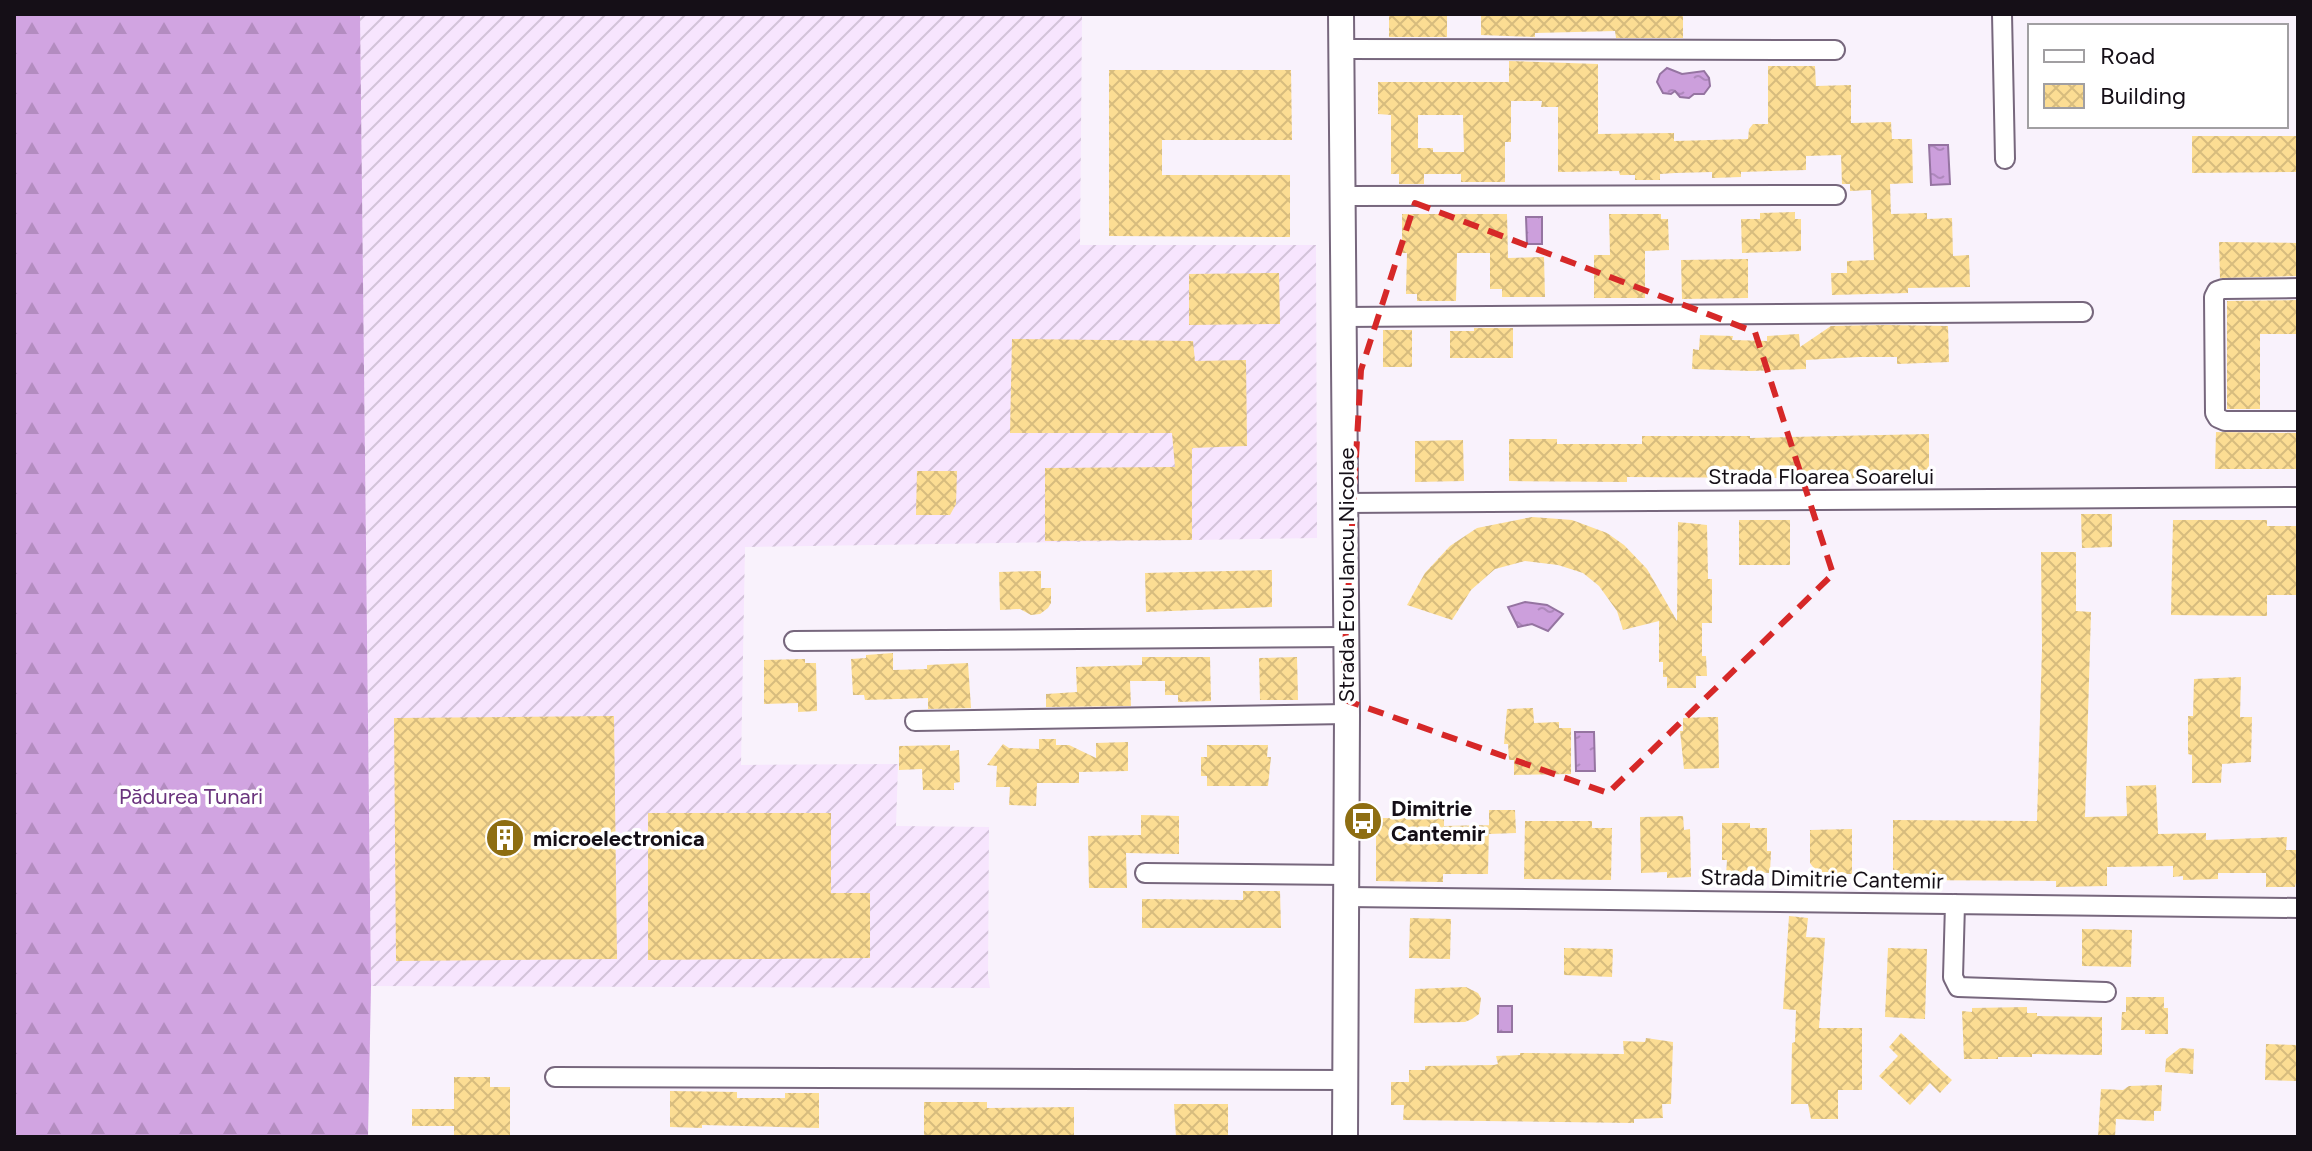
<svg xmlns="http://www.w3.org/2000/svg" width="2312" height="1151" viewBox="0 0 2312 1151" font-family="Figtree,sans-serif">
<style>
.industrial{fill:url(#industrial-furrows)}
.forest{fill:url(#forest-firs)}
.water{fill:url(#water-ripples);stroke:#9574a1;stroke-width:2}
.building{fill:url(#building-cross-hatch);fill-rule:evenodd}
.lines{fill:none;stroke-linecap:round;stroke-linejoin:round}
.street-casing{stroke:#77677d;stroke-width:22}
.secondary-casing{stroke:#77677d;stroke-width:28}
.street{stroke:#fff;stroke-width:18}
.secondary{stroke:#fff;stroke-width:24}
.marked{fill:none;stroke:#d62828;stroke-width:6;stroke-dasharray:16 10;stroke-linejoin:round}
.labels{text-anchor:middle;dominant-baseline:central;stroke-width:7;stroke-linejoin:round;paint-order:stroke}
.street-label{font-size:22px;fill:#150f17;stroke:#fff}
.park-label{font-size:22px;fill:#6b347e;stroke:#fff}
.poi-label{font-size:22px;font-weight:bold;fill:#150f17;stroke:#fff;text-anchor:start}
</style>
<defs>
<pattern id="industrial-furrows" width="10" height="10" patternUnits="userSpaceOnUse" patternTransform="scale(2)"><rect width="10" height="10" fill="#f7e5fe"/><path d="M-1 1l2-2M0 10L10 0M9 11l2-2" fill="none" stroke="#d3c3d9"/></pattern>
<pattern id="forest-firs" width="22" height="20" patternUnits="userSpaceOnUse" patternTransform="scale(2)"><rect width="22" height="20" fill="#d1a4e1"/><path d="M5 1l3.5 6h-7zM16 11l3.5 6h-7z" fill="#b38cc0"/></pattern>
<pattern id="water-ripples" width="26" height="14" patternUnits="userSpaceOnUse" patternTransform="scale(2)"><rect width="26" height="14" fill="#cc9fdc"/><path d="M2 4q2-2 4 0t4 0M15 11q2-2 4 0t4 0" fill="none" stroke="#ae88bc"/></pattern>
<pattern id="building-cross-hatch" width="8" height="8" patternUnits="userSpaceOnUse" patternTransform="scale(2)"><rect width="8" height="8" fill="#fcdd93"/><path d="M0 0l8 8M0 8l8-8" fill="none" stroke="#d7bc7e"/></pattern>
</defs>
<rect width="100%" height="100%" fill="#f9f2fc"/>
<path class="industrial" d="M360,14H1082L1080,245H1316L1317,538L745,547L741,765L898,764L896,826L989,827L988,976L990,988L371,986Z"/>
<path class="forest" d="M14,14H360L371,986L368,1137H14Z"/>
<path class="water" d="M1667,68L1682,74L1704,71L1709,78L1710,86L1704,94H1694L1689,98L1680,97L1675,91L1671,94L1663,93L1657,82L1660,74Z
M1929,145H1948L1950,184L1931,185Z
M1526,217H1542V244H1527Z
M1525,602L1547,605L1563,614L1548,631L1532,624L1518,627L1508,607Z
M1575,732H1594L1595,771H1576Z
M1498,1006H1512V1032H1498Z"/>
<path class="building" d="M1389,14H1447V37H1389Z
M1481,14H1683V38H1616L1615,31L1535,33V37L1481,35Z
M1509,61L1598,64V134L1674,133V141L1748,139L1749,129L1753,124H1768V66H1815L1816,86L1851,85V123L1891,122L1892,139H1912L1913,183L1890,184L1891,214L1927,213V219L1952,218L1953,256L1969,255L1970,287L1908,288V293L1832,295L1831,273H1847V261L1874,260L1871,190L1850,191V184H1842L1841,155L1806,156V170L1741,172V177L1712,178V172L1675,173L1660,174V180H1635V175H1620L1619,171L1558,172V107H1541L1542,101H1511V142H1505V182H1461V174H1424V184H1399V174H1391V115L1378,114V82H1509ZM1418,115H1463L1464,152H1433V148H1418Z
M1109,70H1291L1292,140H1162V175H1290V237L1109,236Z
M2192,136H2298V172L2192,173Z
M1795,212V219H1801V251L1742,253L1741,219H1760V213Z
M1402,214H1507L1508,258L1544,257L1545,297H1502V289H1490V253H1457L1456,301H1417V294H1406L1407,253H1402Z
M1609,214H1661V219H1668L1669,250L1645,251V298H1594V255H1610Z
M2219,242L2298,243V276L2220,278Z
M1748,259V298L1682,299L1681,260Z
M1279,273L1280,324L1189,325V274Z
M2298,300V334H2260V409H2227V301Z
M1886,325L1948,326L1949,362L1897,364V357H1859L1806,360V369L1751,371L1692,369L1693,349L1699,350L1700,335L1733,336L1732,340L1767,341V336L1799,334L1800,347L1831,326Z
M1474,328H1513V358H1450V331H1474Z
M1383,330H1412V367H1383Z
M1012,339L1193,341L1195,361L1246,360L1247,446L1192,448V540L1045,541V468L1175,467L1172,433H1010Z
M2216,432L2298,433V469H2215Z
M1929,434V479L1627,477V482L1509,481V439H1557V444H1642V436H1750V438Z
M1463,440L1464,481L1415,482V441Z
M917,471H957L956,504L950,515H916Z
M2081,514H2112V547L2082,548Z
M1532,517L1572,520L1607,533L1624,545L1647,569L1677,621L1678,522L1707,525L1708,579H1712V623H1702V656H1706L1707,676H1696V688H1667V677H1663V662H1659V621L1623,630L1617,611L1599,586L1583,573L1558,565L1525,561L1495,569L1471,590L1452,620L1407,605L1425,573L1450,546L1477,528Z
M1739,520H1790V565H1739Z
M2173,520H2267V526H2298V595H2267V616L2171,615Z
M2041,552H2076V611L2091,612L2085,817L2127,816L2126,786L2156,785L2158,834L2206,833V840L2287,837L2286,850H2297L2298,855V882H2296L2295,887H2266V873H2218V879L2183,880V876L2173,877V866L2107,867V886L2056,887V881L1893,880V820L2037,821L2042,648Z
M1272,570V607L1146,612L1145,573Z
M1041,571V588H1051V603L1048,608L1040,614L1031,615L1020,609L1000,610L999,572Z
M893,653V670L927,669V665L968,663L971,708L928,709V698L865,700L864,695H853L851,659L866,658V655Z
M1142,657H1210L1211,701L1178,702V695H1165V681H1130L1131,706L1046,707V694L1077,692L1076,667L1142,665Z
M1297,657L1298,700H1260L1259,658Z
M805,659V663H816L817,711L798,712V703L764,704V660Z
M2241,677L2240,717H2252L2251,762L2222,764L2221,783H2192V755L2188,754V716H2193L2194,679Z
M1533,708L1534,723L1559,722V728H1571V774L1514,775V760H1509L1508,744H1504L1507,709Z
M614,716L617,959L396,961L394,718Z
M1709,717H1718L1719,768L1684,769L1680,731H1683V718Z
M1039,739H1056V745H1069L1096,758V743L1128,742V771L1079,772V783H1037L1036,806L1009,805L1010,787H996L997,766L987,765L1003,744L1009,748L1039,749Z
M950,745V751L959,750L960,782L954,783V790H923L922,769L899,770V746Z
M1207,745H1268L1267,757H1271L1268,786H1207V776H1201V757H1207Z
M1489,810H1515L1516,833L1489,834Z
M648,813H831V893H870V958L648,960Z
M1141,815L1179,816V854L1126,853L1127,888H1089L1088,836L1141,835Z
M1683,816L1684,830L1690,829L1691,877L1667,878V872L1641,873L1640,817Z
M1376,818H1444V826L1489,825L1488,874H1443V882L1376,881Z
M1525,821H1592V828H1612L1611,880L1524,879Z
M1722,823H1750V828H1767V851H1771L1770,873L1748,872V876H1726L1727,860H1722Z
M1852,829V874H1835L1823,880L1810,863V830Z
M1243,891H1280L1281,928H1142V899L1243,900Z
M1789,916L1808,918L1806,937L1825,938L1819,1028H1862V1090H1838V1119H1811L1808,1104H1791L1792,1043L1795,1042L1796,1010L1783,1009Z
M1410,918L1451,919L1450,959L1409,958Z
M2082,929L2132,930L2131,967L2082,966Z
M1564,948L1613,949L1612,977L1564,975Z
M1888,948L1927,949L1925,1019L1885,1017Z
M1466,987L1478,993L1481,998L1479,1014L1472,1019L1465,1022L1414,1023L1415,989Z
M2126,997H2164V1008H2168V1034H2145V1030H2121L2122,1012H2126Z
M2027,1007V1013H2037V1016L2102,1017V1055L2032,1054V1057H1998V1059H1964L1962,1011L1972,1012V1008Z
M1901,1033L1952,1080L1940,1093L1930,1083L1910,1105L1879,1076L1898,1056L1889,1047Z
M1646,1038L1673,1042L1671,1104H1662L1663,1118L1634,1119V1123L1403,1120L1404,1105H1391V1082H1409V1070H1425V1066L1494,1065L1498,1064L1496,1056L1520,1055V1053L1624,1054L1623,1041L1645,1042Z
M2266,1044L2298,1045V1081L2265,1080Z
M2180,1048L2194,1049L2193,1074L2165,1072L2166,1059Z
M454,1077H490V1087H510V1137H454V1126H412V1109H454Z
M2162,1085L2161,1111H2154V1121L2116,1119L2115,1137H2098L2101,1089L2123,1090L2129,1086Z
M670,1091L737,1092V1098H785V1093H819V1128L702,1125V1128L670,1127Z
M924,1102H987V1108L1074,1107V1137H924Z
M1174,1104H1228V1137H1176Z"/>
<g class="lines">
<g class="street-casing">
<path id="street" d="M2002,14L2005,159
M1342,49L1835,50
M1342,196L1836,195
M2298,288L2223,289L2217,291L2214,297L2215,413L2218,418L2225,421H2298
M1343,317L2083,312
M1345,503L2298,497
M794,641L1346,637
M915,721L1347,714
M1145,873L1347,875
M1346,897L2298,908
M1955,904L1953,977L1958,987L2106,992
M555,1077L1345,1080"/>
</g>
<g class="secondary-casing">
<path id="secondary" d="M1341,14L1347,714L1345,1137"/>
</g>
<use href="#street" class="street"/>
<use href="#secondary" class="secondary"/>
</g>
<path class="marked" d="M1415,203L1755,332L1833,574L1608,793L1342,699L1361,370Z"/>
<defs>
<g id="bus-disc" transform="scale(2)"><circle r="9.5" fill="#8e6e12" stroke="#fff"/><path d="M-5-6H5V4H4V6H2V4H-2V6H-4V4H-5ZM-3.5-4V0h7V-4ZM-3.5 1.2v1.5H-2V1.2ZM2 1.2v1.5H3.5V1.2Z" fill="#fff"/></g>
<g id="building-disc" transform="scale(2)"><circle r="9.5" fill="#8e6e12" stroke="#fff"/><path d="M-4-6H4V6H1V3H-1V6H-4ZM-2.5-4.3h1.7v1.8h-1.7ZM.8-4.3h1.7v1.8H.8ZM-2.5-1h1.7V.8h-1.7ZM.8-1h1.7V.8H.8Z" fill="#fff"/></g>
</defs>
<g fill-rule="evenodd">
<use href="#bus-disc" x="1363" y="821"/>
<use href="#building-disc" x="505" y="838"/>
</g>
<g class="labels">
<g class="street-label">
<text x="1821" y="476">Strada Floarea Soarelui</text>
<text transform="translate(1346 575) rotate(-90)">Strada Erou Iancu Nicolae</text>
<text transform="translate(1822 879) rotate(1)">Strada Dimitrie Cantemir</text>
</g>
<g class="park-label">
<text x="191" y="796">Pădurea Tunari</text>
</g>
<g class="poi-label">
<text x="1391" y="808">Dimitrie<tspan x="1391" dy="25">Cantemir</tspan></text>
<text x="533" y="838">microelectronica</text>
</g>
</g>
<rect width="2312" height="1151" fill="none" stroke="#150f17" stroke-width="32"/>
<rect x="2028" y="24" width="260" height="104" fill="#ffffff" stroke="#a19fa2" stroke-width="2"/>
<rect x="2044" y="50" width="40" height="12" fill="#ffffff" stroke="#a19fa2" stroke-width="2"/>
<text x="2100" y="64" font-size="24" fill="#150f17">Road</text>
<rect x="2044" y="84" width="40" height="24" fill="url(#building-cross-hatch)" stroke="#a19fa2" stroke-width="2"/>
<text x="2100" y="104" font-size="24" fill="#150f17">Building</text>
</svg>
